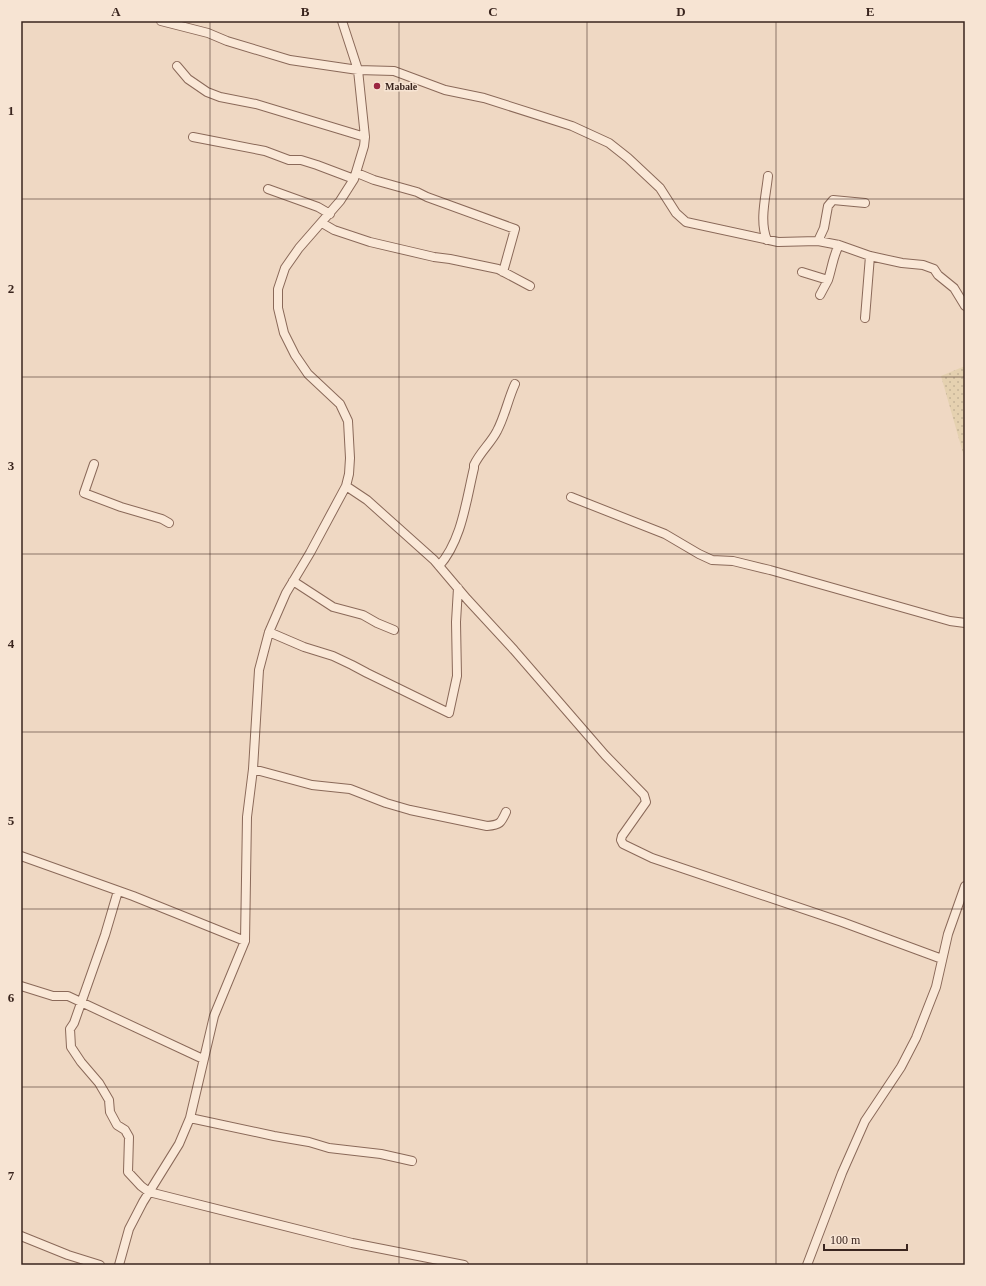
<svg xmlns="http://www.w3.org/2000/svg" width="986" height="1286" viewBox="0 0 986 1286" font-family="Georgia,serif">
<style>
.farmland{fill:url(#farmland-dots)}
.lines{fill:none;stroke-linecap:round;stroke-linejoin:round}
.minor-casing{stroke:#8a6959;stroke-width:10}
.minor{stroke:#fae8d7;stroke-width:8}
.grid{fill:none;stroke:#3a251e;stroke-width:1;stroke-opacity:0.55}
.poi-dot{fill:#9b2742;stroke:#f7e4d3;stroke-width:1.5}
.labels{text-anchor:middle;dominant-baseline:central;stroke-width:3;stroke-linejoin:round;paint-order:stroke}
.poi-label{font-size:10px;font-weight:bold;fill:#3a251e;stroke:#f7e4d3;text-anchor:start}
.neatline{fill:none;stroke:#3a251e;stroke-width:1.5}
.grid-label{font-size:13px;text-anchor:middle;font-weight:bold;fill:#3a251e}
</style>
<defs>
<pattern id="farmland-dots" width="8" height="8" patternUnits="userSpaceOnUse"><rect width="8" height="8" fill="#e5d1b0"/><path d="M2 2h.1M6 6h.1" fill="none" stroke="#c5b397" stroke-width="1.8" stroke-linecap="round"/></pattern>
</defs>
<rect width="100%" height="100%" fill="#efd8c3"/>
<path class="farmland" d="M965,366V460L941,376Z"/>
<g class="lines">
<g class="minor-casing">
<path id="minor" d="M161,21L208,33L227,41L290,60L358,70L394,71L445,90L484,98L572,126L609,143L628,158L660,188L676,213L686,222L778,242L818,241L839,245L870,256L902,263L923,265L934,269L938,275L954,288L965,306
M177,66L188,79L207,92L220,97L256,104L365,137
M193,137L265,151L289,160H301L317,165L354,179
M357,173L374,180L417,192L427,197L515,229L503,272
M268,189L318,207L330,214
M322,223L334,230L370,242L434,257L450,259L498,269L530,286
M767,240C759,221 766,196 768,176
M818,241L824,228L828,206L833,200L865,203
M802,272L828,280C832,268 833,256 839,245
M820,295L828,280
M865,318L870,256
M94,464L84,493L121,507L162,519L169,523
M346,486L367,500L434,560L467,599L514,650L605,755L644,795L646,802L622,836L621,840L623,844L652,858L842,922L942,959
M571,497L665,534L699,554L712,560L733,561L770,570L950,621L965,623
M439,566C462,540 466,501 474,468V465C480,452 491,443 497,431C505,416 508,399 515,384
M293,581L333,607L363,615L377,623L394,630
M269,632L304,647L333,656L352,665L367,673L449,713L457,676L456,622L458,588
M253,769L312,785L350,789L386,803L410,810L487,826C500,825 501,823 506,812
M21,856L133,896L245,941
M118,891L105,935L74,1023L70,1029L71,1047L81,1062L99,1083L109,1100L110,1112L117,1125L125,1130L129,1137L128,1172L141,1186L149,1192L352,1243L464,1265
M21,986L53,996H68L203,1059
M190,1118L274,1136L309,1142L329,1148L381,1154L412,1161
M21,1236L68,1255L100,1265
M119,1265L129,1229L143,1202L179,1144L190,1118L214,1016L245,941L247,817L253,769L259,670L269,632L286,593L310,553L346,486L349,474L350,458L348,421L340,404L308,374L295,355L284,333L278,308V289L285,268L299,248L340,201L354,179L364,146L365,137L358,70L342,21
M807,1265L842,1173L865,1121L901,1067L916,1038L936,987L948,934L965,886"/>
</g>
<use href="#minor" class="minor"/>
</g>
<path class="grid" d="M210,21V1265M399,21V1265M587,21V1265M776,21V1265M21,199H965M21,377H965M21,554H965M21,732H965M21,909H965M21,1087H965"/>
<circle class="poi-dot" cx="377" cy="86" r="4"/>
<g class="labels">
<g class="poi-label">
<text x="385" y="86">Mabale</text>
</g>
</g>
<rect width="986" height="1286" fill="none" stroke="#f7e4d3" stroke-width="44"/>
<path d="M824 1244v6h83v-6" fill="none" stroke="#3a251e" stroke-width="2"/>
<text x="830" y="1244" font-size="12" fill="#3a251e" stroke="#f7e4d3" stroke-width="3" paint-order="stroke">100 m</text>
<rect x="22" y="22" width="942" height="1242" class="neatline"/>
<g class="grid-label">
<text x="116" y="16">A</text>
<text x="305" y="16">B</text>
<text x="493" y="16">C</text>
<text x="681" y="16">D</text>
<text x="870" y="16">E</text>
<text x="11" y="115">1</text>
<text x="11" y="293">2</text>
<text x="11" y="470">3</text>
<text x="11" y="648">4</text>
<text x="11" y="825">5</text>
<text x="11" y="1002">6</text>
<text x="11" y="1180">7</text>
</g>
</svg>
